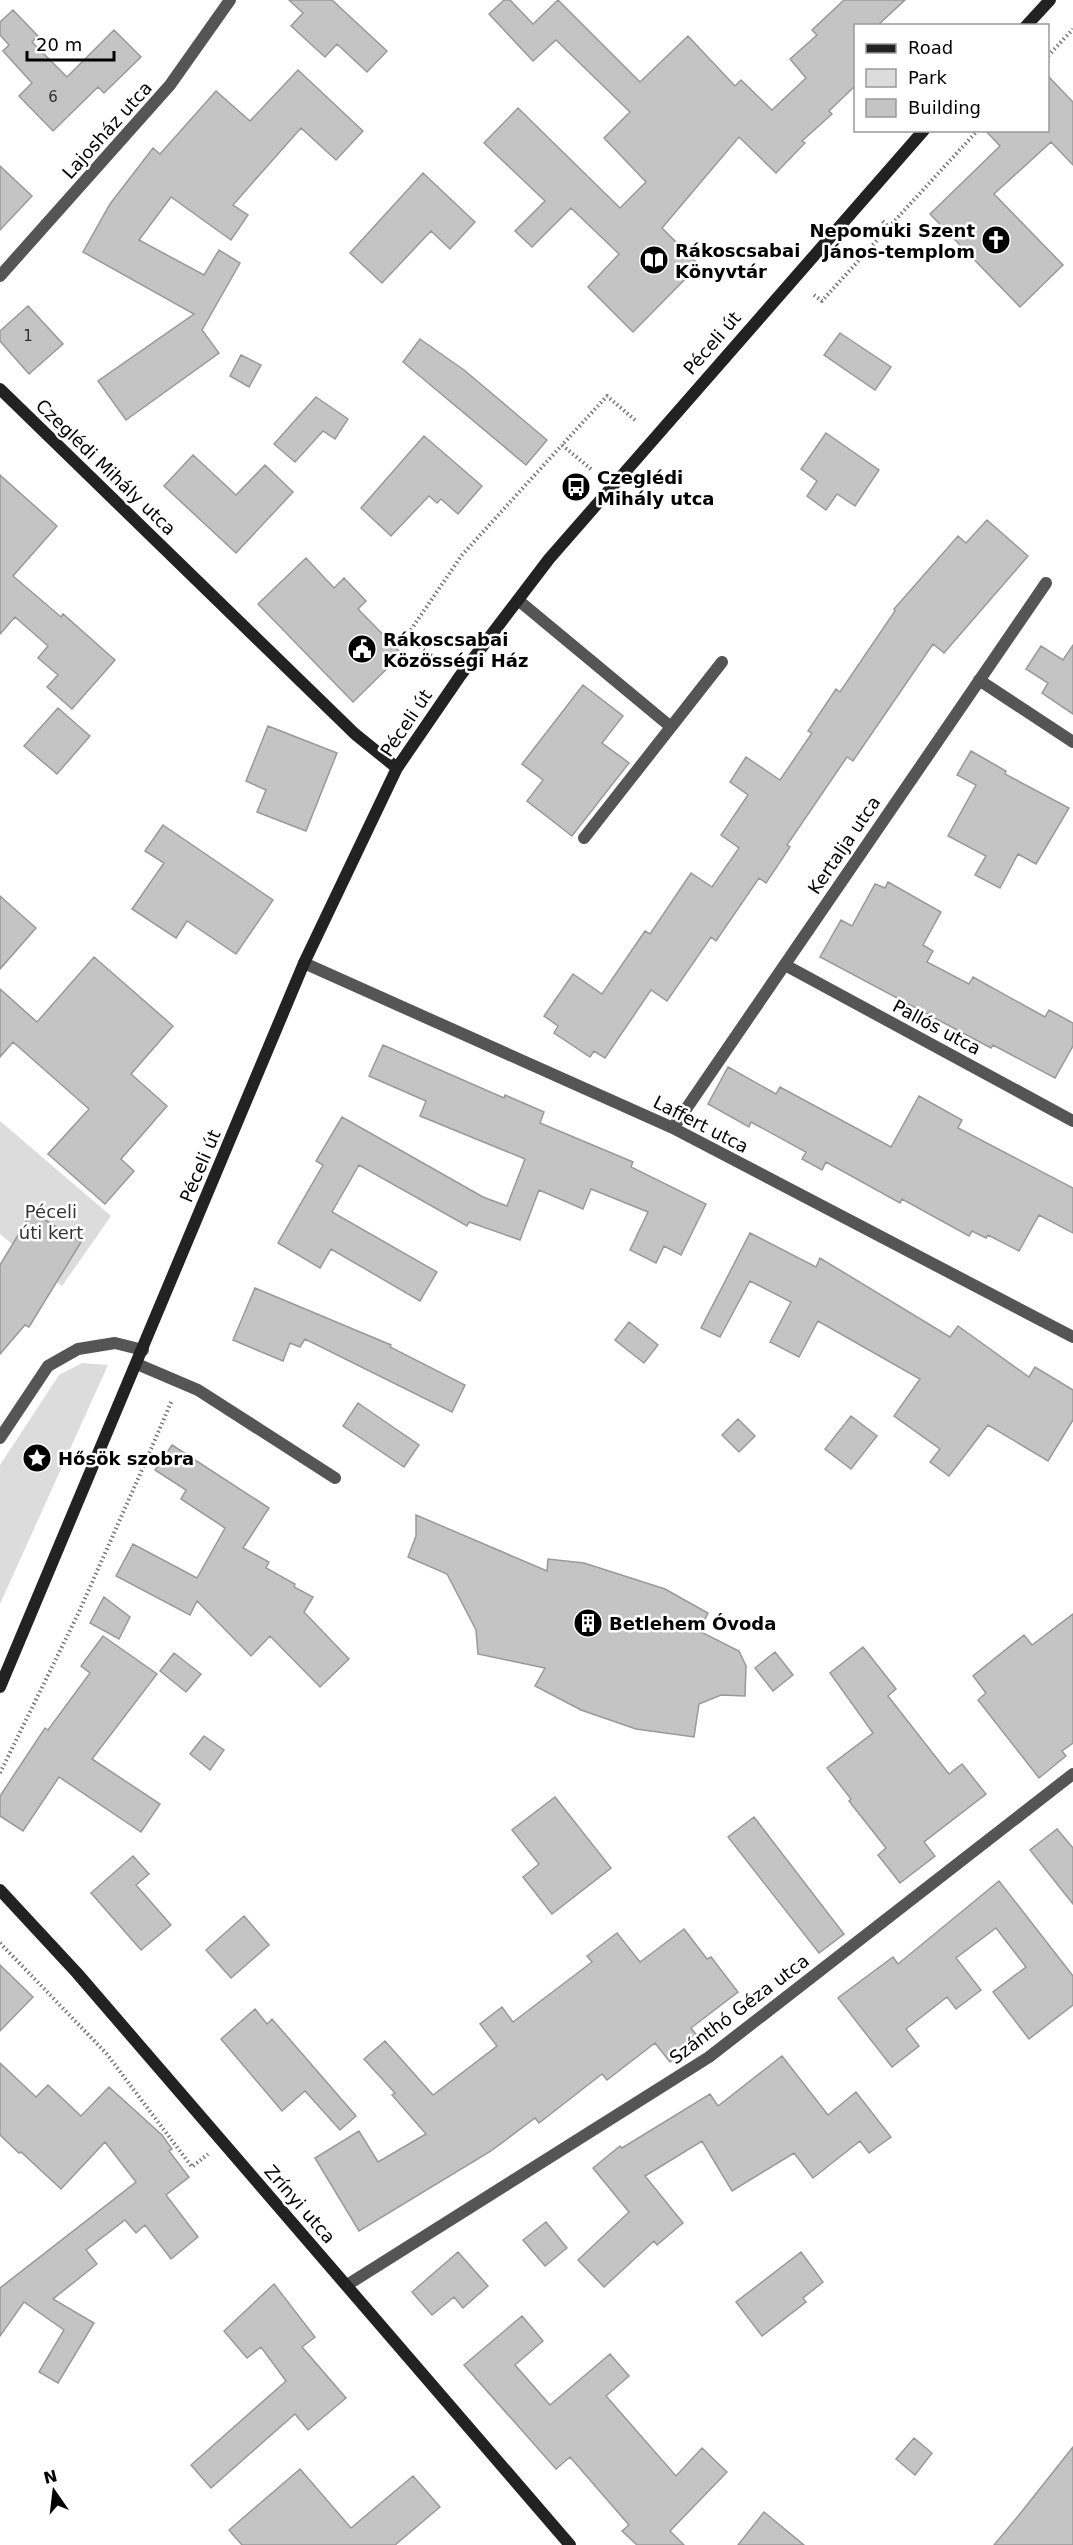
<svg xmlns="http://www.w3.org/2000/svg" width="1073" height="2545" viewBox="0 0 1073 2545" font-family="'DejaVu Sans',sans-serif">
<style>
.green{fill:#dcdcdc}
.building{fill:#c4c4c4;stroke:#999;stroke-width:1.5}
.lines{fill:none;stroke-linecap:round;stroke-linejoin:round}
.path{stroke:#777;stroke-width:4;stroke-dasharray:1.5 3;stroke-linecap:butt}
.service{stroke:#555;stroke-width:12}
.minor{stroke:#555;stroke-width:12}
.secondary{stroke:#222;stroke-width:12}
.labels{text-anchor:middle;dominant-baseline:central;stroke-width:5;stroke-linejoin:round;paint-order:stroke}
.number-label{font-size:15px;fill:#313131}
.street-label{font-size:18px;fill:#000;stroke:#fff}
.poi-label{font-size:18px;font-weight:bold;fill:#000;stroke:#fff;text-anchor:start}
.park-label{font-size:18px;fill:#333;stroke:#fff}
</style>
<rect width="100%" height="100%" fill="#fff"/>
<path class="green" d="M0,1121L111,1216L62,1286L0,1234Z
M82,1363L108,1365L0,1604V1465L59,1375Z"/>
<path class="building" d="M289,0H332L387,51L367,72L337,44L325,57L291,26L303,13Z
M504,0H510L533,24L558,0L640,82L688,36L735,86L741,80L772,110L806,78L790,59L817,35L812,30L844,0H905L877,26H855V86L829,111L832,114L802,141L805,143L776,173L739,137L662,228L699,265L633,332L588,287L619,254L571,208L532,247L515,231L545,201L484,143L518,108L620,208L646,182L604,138L630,112L556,40L533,61L489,14Z
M13,10L38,36L32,42L67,77L114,30L141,57L104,93L98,87L53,131L19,96L32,83L3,51L9,45L0,35V22Z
M298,70L363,131L336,160L301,128L233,205L248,215L231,240L171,197L139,240L204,275L219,250L240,263L202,330L219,353L126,420L98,381L194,314L83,252L110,204L153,148L160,154L216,91L250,121Z
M1047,75L1073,102V165L1051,142L994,194L1063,265L1020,307L930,214L1000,146L985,130H1047Z
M0,166L32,196L0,230Z
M423,173L475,222L450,249L431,231L382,283L350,253Z
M28,306L63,344L29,374L0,341V331Z
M840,333L891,367L875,390L824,355Z
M420,339L464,370L547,440L526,465L403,362Z
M241,355L261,365L249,387L230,376Z
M316,397L348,419L335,439L323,431L295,462L274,444Z
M826,433L879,470L855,506L837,494L826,510L807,496L817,481L801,469Z
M424,436L482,486L458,514L441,499L437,503L429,496L391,536L361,508Z
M193,455L236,495L265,465L293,492L236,553L164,486Z
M0,475L57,526L13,576L61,617L63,614L115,660L72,709L47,687L58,675L38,658L48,646L15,617L0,634Z
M987,520L1028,556L944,653L933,644L853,761L847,757L787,845L790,847L766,883L759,878L716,941L711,937L667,1001L651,990L605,1058L594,1051L590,1057L554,1033L558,1026L544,1016L573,974L602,994L645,931L650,934L691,873L712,887L739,848L721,835L748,795L730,782L746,757L780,780L812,733L808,731L836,689L840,692L895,611L894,609L958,536L966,543Z
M306,558L334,588L344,578L366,601L358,609L402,654L353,702L258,604Z
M1073,645V714L1042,693L1048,683L1026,669L1041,646L1063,660Z
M583,685L623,716L602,743L629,763L572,836L527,801L543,780L522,764Z
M58,708L90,736L57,774L24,746Z
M268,726L337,753L306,831L257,812L266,790L246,781Z
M971,751L1006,771L1005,774L1069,808L1036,864L1018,854L1000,888L975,875L986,856L948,836L976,785L957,775Z
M163,825L273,900L236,954L187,921L176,938L132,909L164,863L145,851Z
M888,882L941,912L923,945L933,951L927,962L969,984L973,977L1045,1017L1049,1010L1073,1023V1046L1055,1078L993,1045L991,1048L820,957L841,920L852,926L875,884L885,888Z
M0,896L36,928L0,969Z
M94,957L173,1026L131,1074L167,1106L121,1159L134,1171L105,1204L48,1154L89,1109L13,1042L0,1057V989L37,1022Z
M383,1045L504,1098L505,1095L544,1112L540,1123L633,1162L631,1167L706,1204L681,1255L664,1246L656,1263L630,1250L648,1212L591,1189L583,1209L539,1190L520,1240L469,1222L467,1226L359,1165L332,1212L437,1272L420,1301L331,1249L320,1268L278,1243L323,1165L316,1161L342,1117L483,1197L507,1206L525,1159L420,1116L426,1101L369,1076Z
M728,1067L776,1094L780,1087L891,1147L919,1096L962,1120L958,1128L1073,1188V1233L1039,1215L1019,1251L988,1235L986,1238L972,1231L969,1236L902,1199L900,1203L826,1162L822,1170L802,1159L806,1152L751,1122L749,1127L708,1104Z
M32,1212L81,1242L29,1327L25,1325L0,1354V1265Z
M750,1233L816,1267L820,1258L950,1337L958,1326L1029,1377L1035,1367L1073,1390V1420L1048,1461L988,1425L949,1476L930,1462L940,1449L894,1416L920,1379L818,1321L799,1357L770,1342L791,1302L750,1281L720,1337L701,1328Z
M255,1288L391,1345L390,1347L465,1385L452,1412L305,1339L300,1347L290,1343L283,1361L233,1340Z
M629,1322L658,1345L644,1363L615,1340Z
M358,1403L419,1445L404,1467L343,1426Z
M851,1416L877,1436L851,1469L825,1449Z
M738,1419L755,1436L739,1452L722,1435Z
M172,1445L269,1508L243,1548L269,1562L266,1568L295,1584L294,1587L313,1597L304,1612L349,1659L320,1687L270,1636L251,1656L197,1601L190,1615L116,1576L133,1544L197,1578L225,1528L181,1499L186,1490L155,1470Z
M416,1515L547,1571L548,1559L584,1563L665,1589L708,1613L699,1631L739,1651L746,1666L745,1696L721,1695L699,1704L694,1737L636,1729L581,1710L535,1686L545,1668L478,1654L476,1630L447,1574L408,1557L416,1536Z
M104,1597L130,1617L119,1639L90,1623Z
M1073,1614V1743L1062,1751L1066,1756L1039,1778L978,1700L986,1693L973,1676L1024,1635L1032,1645Z
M103,1636L157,1674L92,1759L160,1804L141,1832L59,1777L23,1831L0,1816V1796L45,1728L48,1730L90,1673L81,1666Z
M863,1647L896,1689L888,1696L949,1774L962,1764L986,1794L924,1842L935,1856L900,1883L878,1855L886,1848L849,1801L851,1799L827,1768L873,1733L830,1673Z
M775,1652L793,1675L773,1691L755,1668Z
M174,1653L201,1674L186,1692L160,1671Z
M204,1736L224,1750L210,1770L190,1754Z
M555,1797L611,1868L552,1914L523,1877L539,1864L512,1830Z
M754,1817L844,1934L819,1953L728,1837Z
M1057,1829L1073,1848V1904L1030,1850Z
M133,1856L149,1874L136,1885L171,1925L141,1950L91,1893Z
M999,1881L1073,1976V2005L1029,2039L993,1992L1026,1967L996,1928L956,1958L981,1990L956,2009L947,1997L906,2029L919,2046L892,2067L838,1998L893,1957L898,1964Z
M244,1916L269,1945L231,1978L206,1950Z
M684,1929L707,1959L711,1957L738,1992L691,2028L700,2039L670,2062L655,2043L607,2080L602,2074L539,2123L535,2118L491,2151L359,2231L315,2158L359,2131L378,2162L426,2134L392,2095L395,2093L364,2059L385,2041L433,2095L497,2046L480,2024L502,2007L513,2022L592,1962L587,1956L617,1933L640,1962Z
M0,1965L33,1997L0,2031Z
M255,2009L267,2024L272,2019L356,2116L340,2130L305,2091L282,2111L221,2039Z
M782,2056L828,2115L856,2092L891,2137L869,2153L860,2141L813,2178L794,2153L732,2191L702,2141L645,2176L683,2223L657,2245L654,2241L604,2287L578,2260L629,2212L593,2168L620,2146L622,2148L710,2094L718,2106Z
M0,2063L36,2097L48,2085L81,2116L109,2087L162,2135L172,2149L169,2151L189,2177L166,2195L198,2237L171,2259L145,2225L136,2233L125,2220L86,2250L97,2264L53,2299L94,2323L58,2383L39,2372L64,2330L24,2302L0,2336V2288L136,2182L105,2142L61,2189L21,2152L19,2153L0,2135Z
M546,2222L567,2248L545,2266L523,2240Z
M458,2252L488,2286L463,2308L454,2297L432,2315L412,2292Z
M801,2252L823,2282L803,2298L806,2302L762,2336L736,2302Z
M274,2284L315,2337L302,2347L346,2398L308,2430L295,2414L211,2488L191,2465L286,2381L261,2347L247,2358L224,2331Z
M522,2316L543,2341L515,2365L550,2405L610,2354L629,2376L606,2396L676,2476L702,2448L727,2472L670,2531L684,2545H637L622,2531L629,2525L570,2457L556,2469L464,2365Z
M914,2438L932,2453L915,2475L896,2459Z
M1073,2447V2545H994L1019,2515Z
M300,2469L351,2528L413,2476L440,2507L395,2545H242L229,2530Z
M764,2512L804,2545H738Z"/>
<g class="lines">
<path class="path" d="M1048,56L1073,29
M889,227L978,130
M814,295L822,301L889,227L881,220
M591,469L562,445L607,396L635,420
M439,661L406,637L462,555L562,445
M130,1457L145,1463L172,1400
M0,1773L79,1612L145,1463
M0,1943L106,2053L192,2167L208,2154"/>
<path class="service" d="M518,600L671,727
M584,838L722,662
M137,1364L198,1390L335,1478"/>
<path class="minor" d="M0,276L170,85L230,0
M979,680L1073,742
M304,963L673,1128L1073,1337
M785,965L1073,1121
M673,1128L1046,583
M0,1438L48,1366L78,1349L115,1343L143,1350
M347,2285L709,2057L1073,1774"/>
<path class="secondary" d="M1026,26L1050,0
M0,389L355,734L397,768
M0,1687L304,963L397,768L460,676L549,559L924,130
M0,1890L77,1973L570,2545"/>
</g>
<defs>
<g id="church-disc" transform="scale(1.5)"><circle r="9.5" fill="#000" stroke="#fff"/><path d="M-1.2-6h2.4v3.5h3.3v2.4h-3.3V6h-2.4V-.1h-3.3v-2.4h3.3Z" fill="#fff"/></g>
<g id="library-disc" transform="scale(1.5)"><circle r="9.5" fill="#000" stroke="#fff"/><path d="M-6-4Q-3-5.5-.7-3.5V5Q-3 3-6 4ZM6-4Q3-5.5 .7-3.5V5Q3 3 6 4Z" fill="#fff"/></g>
<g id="bus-disc" transform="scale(1.5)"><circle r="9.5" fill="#000" stroke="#fff"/><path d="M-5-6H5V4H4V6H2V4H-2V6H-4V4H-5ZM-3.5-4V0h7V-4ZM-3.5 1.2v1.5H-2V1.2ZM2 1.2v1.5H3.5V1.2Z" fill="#fff"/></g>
<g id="civic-disc" transform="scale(1.5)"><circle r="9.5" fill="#000" stroke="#fff"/><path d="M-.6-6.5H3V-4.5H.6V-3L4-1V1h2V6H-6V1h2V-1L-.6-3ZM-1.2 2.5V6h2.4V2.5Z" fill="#fff"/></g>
<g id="sight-disc" transform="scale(1.5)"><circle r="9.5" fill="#000" stroke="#fff"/><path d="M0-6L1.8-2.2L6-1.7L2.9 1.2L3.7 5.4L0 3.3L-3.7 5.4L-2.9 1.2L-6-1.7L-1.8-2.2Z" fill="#fff"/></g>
<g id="building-disc" transform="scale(1.5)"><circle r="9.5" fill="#000" stroke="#fff"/><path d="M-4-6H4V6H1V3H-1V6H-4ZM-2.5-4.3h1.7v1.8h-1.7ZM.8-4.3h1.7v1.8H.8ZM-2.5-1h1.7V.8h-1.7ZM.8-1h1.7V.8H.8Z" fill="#fff"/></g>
</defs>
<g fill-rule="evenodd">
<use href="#church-disc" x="996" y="240"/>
<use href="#library-disc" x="654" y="260"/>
<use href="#bus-disc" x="576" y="487"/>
<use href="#civic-disc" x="362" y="649"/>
<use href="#sight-disc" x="37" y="1458"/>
<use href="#building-disc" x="588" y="1623"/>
</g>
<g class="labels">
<g class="number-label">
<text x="53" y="97">6</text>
<text x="28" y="336">1</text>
</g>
<g class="street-label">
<text transform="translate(107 130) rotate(-48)">Lajosház utca</text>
<text transform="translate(712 343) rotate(-49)">Péceli út</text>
<text transform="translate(106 467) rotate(44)">Czeglédi Mihály utca</text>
<text transform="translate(406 723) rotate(-56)">Péceli út</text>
<text transform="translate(844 845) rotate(-56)">Kertalja utca</text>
<text transform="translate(937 1027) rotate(28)">Pallós utca</text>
<text transform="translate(701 1124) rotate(27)">Laffert utca</text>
<text transform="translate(200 1166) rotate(-67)">Péceli út</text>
<text transform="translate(739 2009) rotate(-37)">Szánthó Géza utca</text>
<text transform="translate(300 2204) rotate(49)">Zrínyi utca</text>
</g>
<g class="poi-label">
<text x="975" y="230" text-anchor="end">Nepomuki Szent<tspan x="975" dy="21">János-templom</tspan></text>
<text x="675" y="250">Rákoscsabai<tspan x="675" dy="21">Könyvtár</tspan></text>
<text x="597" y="477">Czeglédi<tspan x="597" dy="21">Mihály utca</tspan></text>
<text x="383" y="639">Rákoscsabai<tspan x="383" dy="21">Közösségi Ház</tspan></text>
<text x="58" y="1458">Hősök szobra</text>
<text x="609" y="1623">Betlehem Óvoda</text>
</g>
<g class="park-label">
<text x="51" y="1211">Péceli<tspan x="51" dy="21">úti kert</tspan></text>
</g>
</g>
<rect x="854" y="24" width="195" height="108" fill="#ffffff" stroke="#999999" stroke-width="1.5"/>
<rect x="866" y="44" width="30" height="9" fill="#222222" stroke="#999999" stroke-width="1.5"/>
<text x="908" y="54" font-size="18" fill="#000000">Road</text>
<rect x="866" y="69" width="30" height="18" fill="#dcdcdc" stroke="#999999" stroke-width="1.5"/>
<text x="908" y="84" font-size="18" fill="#000000">Park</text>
<rect x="866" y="99" width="30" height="18" fill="#c4c4c4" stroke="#999999" stroke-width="1.5"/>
<text x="908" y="114" font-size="18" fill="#000000">Building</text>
<g transform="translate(54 2491) rotate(346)" stroke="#ffffff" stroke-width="4.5" paint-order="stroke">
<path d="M0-4.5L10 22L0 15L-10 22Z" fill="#000000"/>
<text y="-9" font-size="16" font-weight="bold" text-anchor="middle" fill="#000000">N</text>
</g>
<path d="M27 51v9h87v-9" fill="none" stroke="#000000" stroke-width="3"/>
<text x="36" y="51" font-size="18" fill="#000000" stroke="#ffffff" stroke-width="4.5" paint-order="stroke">20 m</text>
</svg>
